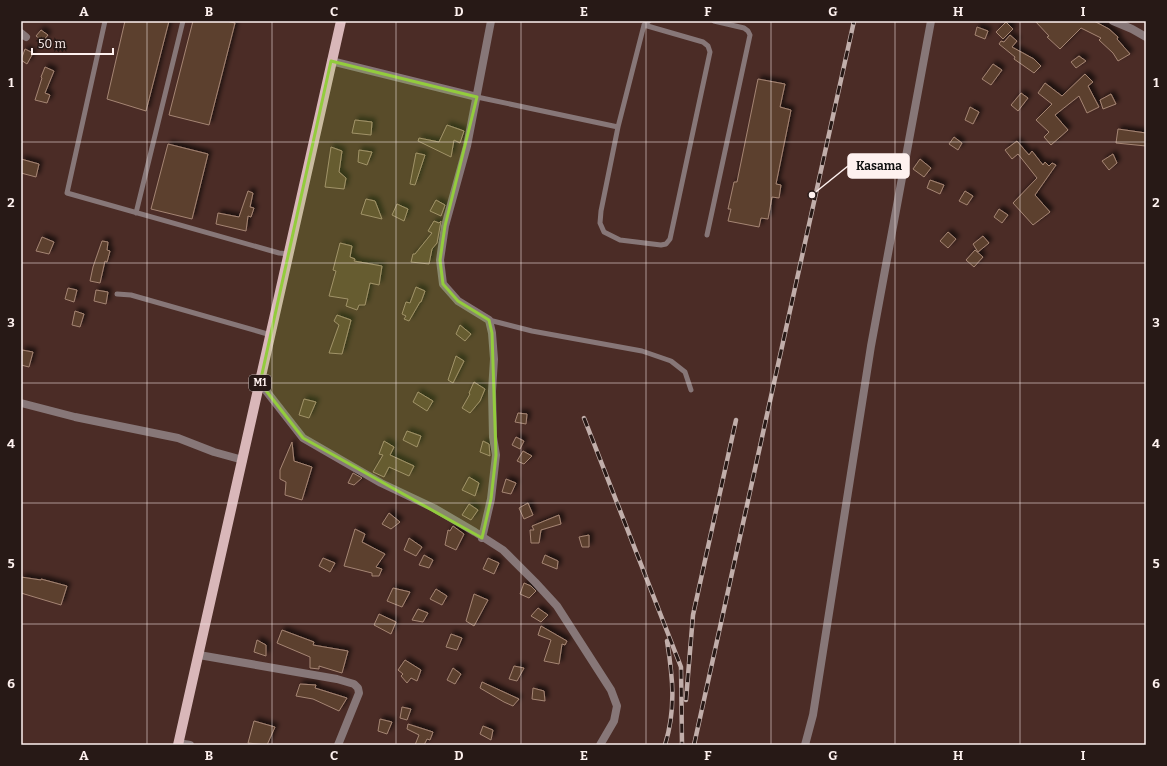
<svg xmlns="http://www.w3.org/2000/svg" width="1167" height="766" viewBox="0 0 1167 766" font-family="Bitter,serif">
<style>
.building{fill:#5b3f2f;stroke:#a58573;filter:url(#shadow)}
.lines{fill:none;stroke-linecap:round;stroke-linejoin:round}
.lane{stroke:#877778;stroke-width:5}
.street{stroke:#877778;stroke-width:8}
.primary{stroke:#d9b7b9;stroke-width:10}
.rail-casing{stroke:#c1aeaa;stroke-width:4.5}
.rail{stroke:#271916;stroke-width:3;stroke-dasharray:9;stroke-linecap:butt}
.marked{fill:#93cc3d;fill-opacity:0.2;stroke:#93cc3d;stroke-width:3;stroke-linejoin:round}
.grid{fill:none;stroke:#fef1ef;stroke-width:1;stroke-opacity:0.55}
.labels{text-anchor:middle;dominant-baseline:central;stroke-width:3.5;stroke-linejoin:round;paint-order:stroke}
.shield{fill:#271916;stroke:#beb0ae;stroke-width:1}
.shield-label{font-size:10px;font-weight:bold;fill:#fef1ef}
.leader{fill:none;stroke:#fef1ef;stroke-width:1.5}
.callout-dot{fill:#fef1ef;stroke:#271916;stroke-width:1.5}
.callout{fill:#fef1ef;stroke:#fef1ef;stroke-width:1.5}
.callout-label{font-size:12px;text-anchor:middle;font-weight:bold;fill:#111}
.neatline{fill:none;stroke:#fef1ef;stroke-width:1.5}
.grid-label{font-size:13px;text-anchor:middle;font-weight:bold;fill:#fef1ef}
</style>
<defs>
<filter id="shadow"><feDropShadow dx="3.5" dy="-3.5" stdDeviation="2" flood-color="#0009"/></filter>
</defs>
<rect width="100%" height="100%" fill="#4b2c26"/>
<path class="building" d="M125,21H169L146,111L107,99Z
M193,21H226L235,23L209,125L169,115Z
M1035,21H1094L1109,29L1118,37L1117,39L1130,54L1118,61L1113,53L1099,40L1101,38L1081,28L1060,49L1047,37L1049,36Z
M1006,22L1013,29L1003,39L996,32Z
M977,27L988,31L985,39L975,35Z
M41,30L48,35L43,41L36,36Z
M1010,35L1017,41L1012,47L1034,59L1041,66L1034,73L1014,59L1015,57L999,44L1001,41L1004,42Z
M25,49L33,53L27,64L21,60Z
M1079,56L1086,61L1076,68L1071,62Z
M993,64L1002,70L991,85L982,79Z
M45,67L54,71L45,93L50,95L47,103L35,100L42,78L41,77Z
M1085,74L1093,82L1088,86L1099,107L1087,113L1079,96L1055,115L1068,130L1051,145L1044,137L1049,132L1036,120L1052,104L1038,93L1045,83L1062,96Z
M758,79L785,84L780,107L791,110L776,184L781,185L779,198L772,197L768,219L761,218L759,227L728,221L731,209H728L734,182H737Z
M1021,93L1028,98L1018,111L1011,105Z
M1111,94L1116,104L1103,109L1100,100Z
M970,107L979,112L973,124L965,120Z
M355,120L372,122L371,135L352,133Z
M447,125L464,131L460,143L454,140L451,157L418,141L419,138L439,142Z
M1118,129L1146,133V146L1116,143Z
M954,137L962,143L958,150L949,144Z
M1017,141L1029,155L1032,151L1043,165L1045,162L1049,166L1052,163L1056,165L1035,195L1050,212L1033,225L1013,203L1037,178L1018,154L1012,159L1005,150Z
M168,144L208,154L192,219L151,209Z
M331,147L342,151L339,172L346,178L344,189L325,187Z
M359,150L372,152L367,165L358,162Z
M416,153L425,155L415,185L410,184Z
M1113,154L1117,163L1109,170L1102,161Z
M21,159L39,164L36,177L21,173Z
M920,159L931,168L924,177L913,169Z
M930,180L944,185L940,194L927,188Z
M248,191L253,193L250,207L254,208L251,217L248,216L246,231L216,224L218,213L239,217Z
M965,191L973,196L967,205L959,201Z
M366,199L375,201L382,219L361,214Z
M436,200L445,205L441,216L430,211Z
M397,204L408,209L404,221L392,215Z
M999,209L1008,215L1002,223L994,217Z
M434,221L439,223L441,221L437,243L432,249L429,264L411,262L413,254H415L432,233L428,231Z
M948,232L956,239L948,248L940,241Z
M983,236L989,243L978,252L973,244Z
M42,237L54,242L49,254L36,251Z
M102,241L108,242L107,250L110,251L107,262L105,261L100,283L90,281L93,267Z
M340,243L352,246L350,257L355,259L354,261L382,266L379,285L370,283L365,305H359L357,310L346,306L348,299L329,296L336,271L333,270Z
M975,250L983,257L974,267L966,260Z
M416,287L425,291L421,302H420L409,321L404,319L406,316L402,314L406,302L410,303Z
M68,288L77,290L74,302L65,299Z
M96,290L108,292L106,304L94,301Z
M75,311L84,314L80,327L72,325Z
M337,315L351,320L342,354L329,353L339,325L334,321Z
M460,325L471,334L465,341L456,334Z
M22,350L33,352L29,367L21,365Z
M456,356L464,361L453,383L448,380Z
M474,382L485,389L480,401L470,413L462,408L470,394L469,393Z
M418,392L433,401L427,411L413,402Z
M304,399L316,402L309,418L299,415Z
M518,413L527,414L526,424L515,422Z
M407,431L421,436L417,447L403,440Z
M516,437L524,441L520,449L512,445Z
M384,441L394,447L390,455L414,466L409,476L389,467L384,477L373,472L383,455L379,454Z
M483,441L489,444L490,456L480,452Z
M292,442L294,461L312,467L302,500L285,495L286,482L280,479V470Z
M523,451L532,456L524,464L517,461Z
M353,473L362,478L354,485L348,483Z
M469,477L479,483L475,496L462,490Z
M506,479L516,483L511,494L502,492Z
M528,503L533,515L524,519L519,508Z
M469,504L478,510L471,520L462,515Z
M389,513L400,522L391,529L382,524Z
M559,515L561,524L541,530L539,543H531L530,530H534L532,526Z
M453,526L464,534L456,550L445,545L448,530L450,531Z
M355,529L365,534L362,542L385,554L376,567L382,569L379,576H372V573L344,566Z
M589,535V547H582L579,537Z
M409,538L422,547L416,556L404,550Z
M424,555L433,560L429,568L419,565Z
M545,555L558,561L557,569L542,563Z
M323,558L335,563L330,572L319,566Z
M488,558L499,563L494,574L483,569Z
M21,577L41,580V579L67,586L61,605L21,593Z
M524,583L531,586L536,591L529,598L520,594Z
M393,588L410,592L402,607L387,601Z
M436,589L447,596L442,605L430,599Z
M474,594L488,600L474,626L466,621Z
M538,608L548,615L541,622L531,616Z
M418,609L428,613L423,622L412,620Z
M379,614L396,622L391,634L374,625Z
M541,626L567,641L565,645L562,644L559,664L544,661L551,640L538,635Z
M282,630L314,642L313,645L348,651L342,673L319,666V669L310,668V657L277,643Z
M451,634L462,638L457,650L446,647Z
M257,640L266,645V656L254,652Z
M405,660L421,670L417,681L411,678L407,683L401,676L403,674L398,670Z
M514,666L524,668L517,681L509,679Z
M453,668L461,674L455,684L447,680Z
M482,682L519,699L513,706L504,702L480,688Z
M300,684L316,685L315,688L347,698L339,711L313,699L296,696Z
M533,688L544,691L545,701L532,699Z
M402,707L411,709L407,720L400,718Z
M380,719L392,722L387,734L378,731Z
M254,721L275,727L267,745L248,743Z
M408,724L433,732L430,740L427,739L424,745H415L419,735L407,729Z
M483,726L493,730L491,740L480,734Z"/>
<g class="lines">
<path class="lane" d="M105,21L67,193L279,253L289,254
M644,25L703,42L708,46L710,52L670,239L666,244L661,245L620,240L604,232L600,223L601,211L618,127L644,25L649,21
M477,97L618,127
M136,213L183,21
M707,235L750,35L748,31L744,28L714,21
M117,294L131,295L271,335
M489,320L532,331L642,351L671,361L685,372L691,390"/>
<path class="street" d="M1113,21L1132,29L1146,37
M21,33L26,37
M331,61L477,97
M260,383L303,438L381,483L434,508L475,532L503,550L535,582L557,606L611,690L617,706L614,721L600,745
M21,403L75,417L178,438L214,452L243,460
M482,538L491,499L496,455L493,437L492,391L494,359L492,333L489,320L458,301L443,284L440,260L445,226L467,146L491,21
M199,655L337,679L354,684L358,688L359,693L338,745
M178,743L190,745
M805,745L813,715L871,346L931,21"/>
<path class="primary" d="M178,745L341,21"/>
<g class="rail-casing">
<path id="rail" d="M584,418L681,667L682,745
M686,700L693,615L736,420
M665,745C676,709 673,678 667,641
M694,745L854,21"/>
</g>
<use href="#rail" class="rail"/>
</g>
<path class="marked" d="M331,61L477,97L445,226L440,260L443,284L458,301L489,320L492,333L496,455L491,499L482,538L303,438L260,383Z"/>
<path class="grid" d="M147,21V745M272,21V745M396,21V745M521,21V745M646,21V745M771,21V745M895,21V745M1020,21V745M21,142H1146M21,263H1146M21,383H1146M21,503H1146M21,624H1146"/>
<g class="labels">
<rect class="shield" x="249" y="375" width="22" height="16" rx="3"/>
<g class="shield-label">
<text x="260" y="383">M1</text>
</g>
</g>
<path class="leader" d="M812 195L848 166"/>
<circle class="callout-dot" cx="812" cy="195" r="4"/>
<rect class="callout" x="848" y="154" width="61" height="24" rx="4"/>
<g class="callout-label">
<text x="879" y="170">Kasama</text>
</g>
<rect width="1167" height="766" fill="none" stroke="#271916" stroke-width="44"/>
<path d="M32 48v6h81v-6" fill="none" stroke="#fef1ef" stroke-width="2"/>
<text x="38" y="48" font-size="12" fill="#fef1ef" stroke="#271916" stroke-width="3" paint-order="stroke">50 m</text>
<rect x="22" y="22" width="1123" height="722" class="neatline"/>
<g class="grid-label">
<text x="84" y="16">A</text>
<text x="209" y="16">B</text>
<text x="334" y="16">C</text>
<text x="459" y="16">D</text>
<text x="584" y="16">E</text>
<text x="708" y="16">F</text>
<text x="833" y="16">G</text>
<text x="958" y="16">H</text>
<text x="1083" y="16">I</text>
<text x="11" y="87">1</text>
<text x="1156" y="87">1</text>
<text x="11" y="207">2</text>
<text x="1156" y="207">2</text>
<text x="11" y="327">3</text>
<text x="1156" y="327">3</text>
<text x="11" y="448">4</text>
<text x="1156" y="448">4</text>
<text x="11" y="568">5</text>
<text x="1156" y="568">5</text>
<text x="11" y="688">6</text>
<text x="1156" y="688">6</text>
<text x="84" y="760">A</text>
<text x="209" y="760">B</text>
<text x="334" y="760">C</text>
<text x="459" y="760">D</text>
<text x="584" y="760">E</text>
<text x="708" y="760">F</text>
<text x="833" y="760">G</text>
<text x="958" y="760">H</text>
<text x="1083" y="760">I</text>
</g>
</svg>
